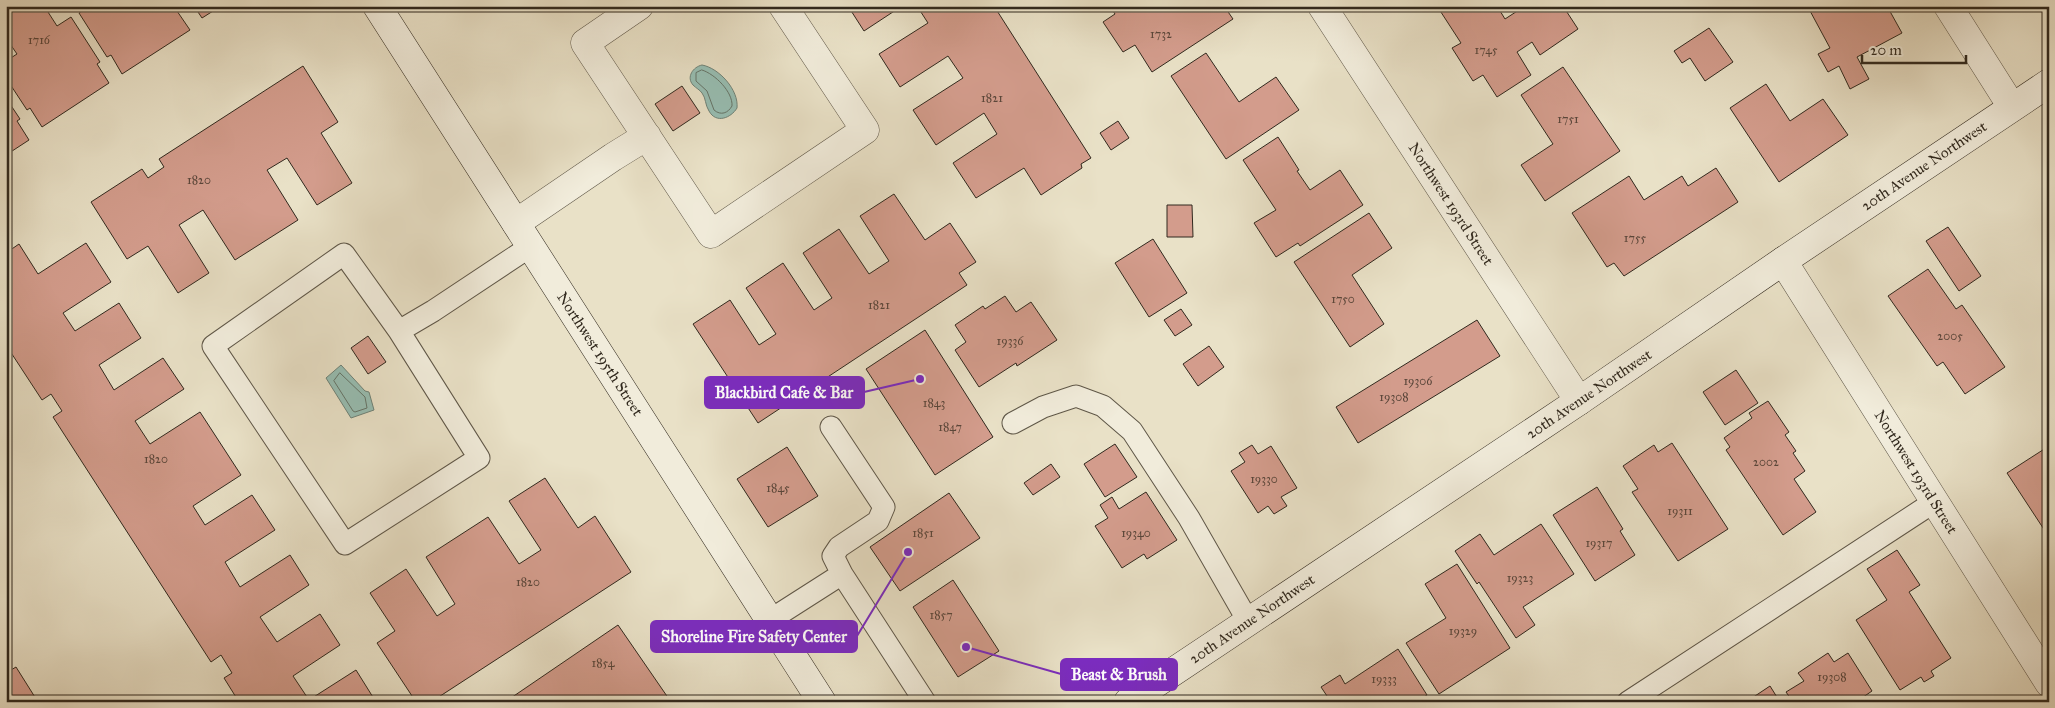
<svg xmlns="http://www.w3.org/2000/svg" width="2055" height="708" viewBox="0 0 2055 708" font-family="'IM FELL Great Primer',serif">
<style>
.water{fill:#97beb3;stroke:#6e8277}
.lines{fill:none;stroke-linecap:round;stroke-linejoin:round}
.shore{stroke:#647468;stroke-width:1}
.building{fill:#d39c8c;stroke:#31291e}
.lane-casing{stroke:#5f5748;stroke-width:23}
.street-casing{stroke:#5f5748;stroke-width:29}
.secondary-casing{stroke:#31291e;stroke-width:29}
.lane{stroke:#f1ecdb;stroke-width:21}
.street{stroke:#f1ecdb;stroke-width:28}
.secondary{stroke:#f1ecdb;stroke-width:28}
.labels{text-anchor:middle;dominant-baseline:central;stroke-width:5;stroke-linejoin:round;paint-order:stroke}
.number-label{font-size:12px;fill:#5a463a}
.street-label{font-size:15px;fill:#31291e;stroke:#f1ecdb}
.leader{fill:none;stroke:#7b2cbf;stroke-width:2}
.callout-dot{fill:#7b2cbf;stroke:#f1ecdb;stroke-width:2}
.callout{fill:#7b2cbf;stroke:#7b2cbf;stroke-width:2}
.callout-label{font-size:16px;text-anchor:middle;font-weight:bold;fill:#fff}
</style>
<rect width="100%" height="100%" fill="#e9e1c7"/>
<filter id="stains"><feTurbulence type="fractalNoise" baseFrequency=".004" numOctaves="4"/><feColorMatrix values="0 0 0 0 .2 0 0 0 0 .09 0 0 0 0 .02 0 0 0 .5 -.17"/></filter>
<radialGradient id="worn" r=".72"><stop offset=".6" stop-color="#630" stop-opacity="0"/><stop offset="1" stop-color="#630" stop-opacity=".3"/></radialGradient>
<path class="water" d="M702,65C719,68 739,90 737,108C731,118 716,124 709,111C705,105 706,98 702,93C700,90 696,88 693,85C686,77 693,67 702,65Z
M341,365L365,391L369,392L374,410L351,418L326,378Z"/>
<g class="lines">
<path class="shore" d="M702,70C715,74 733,92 732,106C728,113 721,116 714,110L707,91L696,81V73Z
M340,373L365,397L367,408L355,412L353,411L334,381Z"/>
</g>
<path class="building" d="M6,6H57L48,12L57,26L71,17L100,62L97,64L109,83L42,127L30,108L27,110L6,78V61L17,54L6,38Z
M89,6H179L181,9L177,11L190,30L122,74L111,55L107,57L79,13Z
M194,6H221L202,18Z
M848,6H902L864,31Z
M917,6H994L1091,158L1081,164L1082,168L1041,195L1024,168L976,198L953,163L997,134L984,113L936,145L913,110L963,78L948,56L900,87L879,54L928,23Z
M1110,6H1175L1178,10L1184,6H1224L1233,19L1152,72L1135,45L1123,52L1103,22L1115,14Z
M1437,6H1497L1505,19L1525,6H1563L1578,29L1540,55L1532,42L1517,52L1531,75L1497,97L1483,75L1473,81L1452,48L1461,43Z
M1814,6H1887L1902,33L1857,57L1869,79L1850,89L1839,66L1828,72L1818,54L1830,48L1809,9Z
M1709,28L1733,62L1705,81L1690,58L1682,63L1674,51Z
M1206,53L1239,102L1276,77L1299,110L1226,159L1171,76Z
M303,66L338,122L321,133L352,183L317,205L287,158L267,170L298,220L235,260L203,210L179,225L209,273L178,293L148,246L127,259L91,202L142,169L148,178L164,167L159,159Z
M1563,67L1620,151L1545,201L1521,165L1553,144L1521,95Z
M1766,84L1790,121L1823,99L1848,135L1779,182L1730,108Z
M682,86L700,113L673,131L655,104Z
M6,98L20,119L17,121L29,140L6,155Z
M1118,121L1129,138L1111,150L1100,133Z
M1278,137L1299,170L1297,171L1310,190L1340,170L1363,205L1300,246L1298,243L1276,257L1254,223L1276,210L1243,160Z
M1716,168L1738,202L1624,276L1614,263L1607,267L1572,213L1629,176L1644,200L1682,176L1688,186Z
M894,194L925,240L950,223L976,262L959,273L967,285L758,423L693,324L730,300L759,345L776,334L746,288L783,263L814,310L832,298L803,253L839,229L869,274L889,261L860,216Z
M1167,205H1192L1193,237H1167Z
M1369,213L1392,248L1352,275L1384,324L1350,347L1294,262Z
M1948,227L1981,276L1959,291L1926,241Z
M1153,239L1187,293L1149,317L1115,263Z
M86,243L111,282L63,313L75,331L119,303L141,338L99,365L114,390L163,358L184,389L135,421L150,444L200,412L241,475L193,506L205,525L252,495L275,530L225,562L240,587L290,555L309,585L260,617L277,642L320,614L340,645L293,676L309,700L356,670L376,702H239L224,678L232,673L221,655L211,662L53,417L62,411L51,394L42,400L6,345V253L19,244L38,274Z
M1928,269L1956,309L1962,305L2005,367L1965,394L1943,362L1937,366L1888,296Z
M1005,296L1016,312L1031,302L1057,340L1017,366L1016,363L979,387L955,350L966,342L955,325L983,306L985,309Z
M1181,309L1192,325L1175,336L1164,320Z
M1477,320L1500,356L1358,443L1336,407Z
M925,330L993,437L935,475L866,369Z
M368,336L386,362L368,374L351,348Z
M1209,346L1224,367L1198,386L1183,364Z
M1736,370L1758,403L1725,425L1703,392Z
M1768,401L1789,432L1785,435L1796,451L1793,453L1805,471L1794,479L1816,512L1783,535L1726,450L1730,447L1724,438L1752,418L1749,413Z
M1672,443L1728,529L1678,561L1632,492L1638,489L1623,466L1654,445L1658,452Z
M1115,444L1137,477L1105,497L1084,464Z
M1252,445L1258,454L1271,446L1297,488L1281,497L1287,506L1274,514L1268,506L1258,513L1231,471L1245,462L1239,453Z
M2049,446V533L2047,534L2007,473Z
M787,447L818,496L768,527L737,479Z
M1051,464L1060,477L1033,495L1024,483Z
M545,478L578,528L595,516L631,572L431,702H416L377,643L395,631L370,593L406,569L437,616L455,604L426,557L488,517L519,564L541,550L509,501Z
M1597,487L1623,529L1620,531L1635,555L1595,581L1553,515Z
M1146,492L1177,540L1147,559L1144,554L1122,568L1095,526L1108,518L1100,505L1112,497L1119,509Z
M949,493L980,538L900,591L870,547Z
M1541,524L1574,574L1523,607L1535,625L1516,638L1479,582L1477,584L1455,551L1480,534L1494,555Z
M1897,550L1920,585L1909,592L1951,658L1931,671L1934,676L1924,682L1921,677L1900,690L1856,620L1887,600L1867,569Z
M1457,564L1510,648L1439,694L1406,643L1446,618L1425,584Z
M953,580L999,651L958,677L913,607Z
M618,625L671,702H505Z
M1398,649L1427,695L1416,702H1331L1321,687L1340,675L1345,684Z
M1828,653L1834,662L1848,653L1872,691L1856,702H1793L1786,692L1804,681L1798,673Z
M16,667L38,702H6V673Z
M1770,686L1780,702H1746Z"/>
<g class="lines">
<g class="lane-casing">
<path id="lane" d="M399,331L479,458L345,544L213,346L344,254L399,331L433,311L531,246
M1013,423L1043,407L1076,396L1103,406L1132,431L1189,518L1248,621
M831,427L884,507L878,521L839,547L833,556L842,574L925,702
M770,620L842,574
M1628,702L1934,502"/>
</g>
<g class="street-casing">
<path id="street" d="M639,6L585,43L711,234L865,130L783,6
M1322,6L1579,401
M1948,6L2012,107
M516,223L613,157L647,136
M1783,261L2049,683"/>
</g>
<g class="secondary-casing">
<path id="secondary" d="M377,6L822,702
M1128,702L1579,401L1783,261L2049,83"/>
</g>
<use href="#lane" class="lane"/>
<use href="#street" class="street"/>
<use href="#secondary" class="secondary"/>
</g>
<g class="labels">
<g class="number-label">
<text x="1161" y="34">1732</text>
<text x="39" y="40">1716</text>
<text x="1486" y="50">1745</text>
<text x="992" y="98">1821</text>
<text x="1568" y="119">1751</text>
<text x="199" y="180">1820</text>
<text x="1635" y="238">1755</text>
<text x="1343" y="299">1750</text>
<text x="879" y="305">1821</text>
<text x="1950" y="336">2005</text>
<text x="1010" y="341">19336</text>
<text x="1418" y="381">19306</text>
<text x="1394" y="397">19308</text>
<text x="934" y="403">1843</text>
<text x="950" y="427">1847</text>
<text x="156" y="459">1820</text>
<text x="1766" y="462">2002</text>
<text x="1264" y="479">19330</text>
<text x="778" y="488">1845</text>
<text x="1680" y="511">19311</text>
<text x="923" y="533">1851</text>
<text x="1136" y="533">19340</text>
<text x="1599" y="543">19317</text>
<text x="1520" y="578">19323</text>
<text x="528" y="582">1820</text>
<text x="941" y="615">1857</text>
<text x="1463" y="631">19329</text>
<text x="603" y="663">1854</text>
<text x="1832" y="677">19308</text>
<text x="1384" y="679">19333</text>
</g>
<g class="street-label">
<text transform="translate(1924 166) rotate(-34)">20th Avenue Northwest</text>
<text transform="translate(1451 204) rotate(57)">Northwest 193rd Street</text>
<text transform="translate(600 354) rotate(57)">Northwest 195th Street</text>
<text transform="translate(1589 394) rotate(-34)">20th Avenue Northwest</text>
<text transform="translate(1916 472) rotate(58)">Northwest 193rd Street</text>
<text transform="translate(1252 619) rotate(-34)">20th Avenue Northwest</text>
</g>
</g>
<path class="leader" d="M920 379L864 392M908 552L857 636M966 647L1061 674"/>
<g class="callout-dot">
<circle cx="920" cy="379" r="5"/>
<circle cx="908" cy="552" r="5"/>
<circle cx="966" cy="647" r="5"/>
</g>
<g class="callout">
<rect x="705" y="377" width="159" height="31" rx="5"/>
<rect x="651" y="621" width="206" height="31" rx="5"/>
<rect x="1061" y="659" width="116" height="31" rx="5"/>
</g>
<g class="callout-label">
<text x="784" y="398">Blackbird Cafe &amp; Bar</text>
<text x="754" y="642">Shoreline Fire Safety Center</text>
<text x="1119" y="680">Beast &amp; Brush</text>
</g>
<rect width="2055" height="708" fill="none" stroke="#e9e1c7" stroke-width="25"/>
<rect x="8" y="8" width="2040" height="693" fill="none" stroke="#31291e" stroke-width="2.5"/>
<rect x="12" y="12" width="2030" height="683" fill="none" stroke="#31291e"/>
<path d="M1862 55v8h104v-8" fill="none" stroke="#31291e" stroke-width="2.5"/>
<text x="1870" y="55" font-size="15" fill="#31291e" stroke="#f1ecdb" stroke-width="4" paint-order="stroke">20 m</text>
<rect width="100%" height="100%" filter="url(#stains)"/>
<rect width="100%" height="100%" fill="url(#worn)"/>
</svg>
